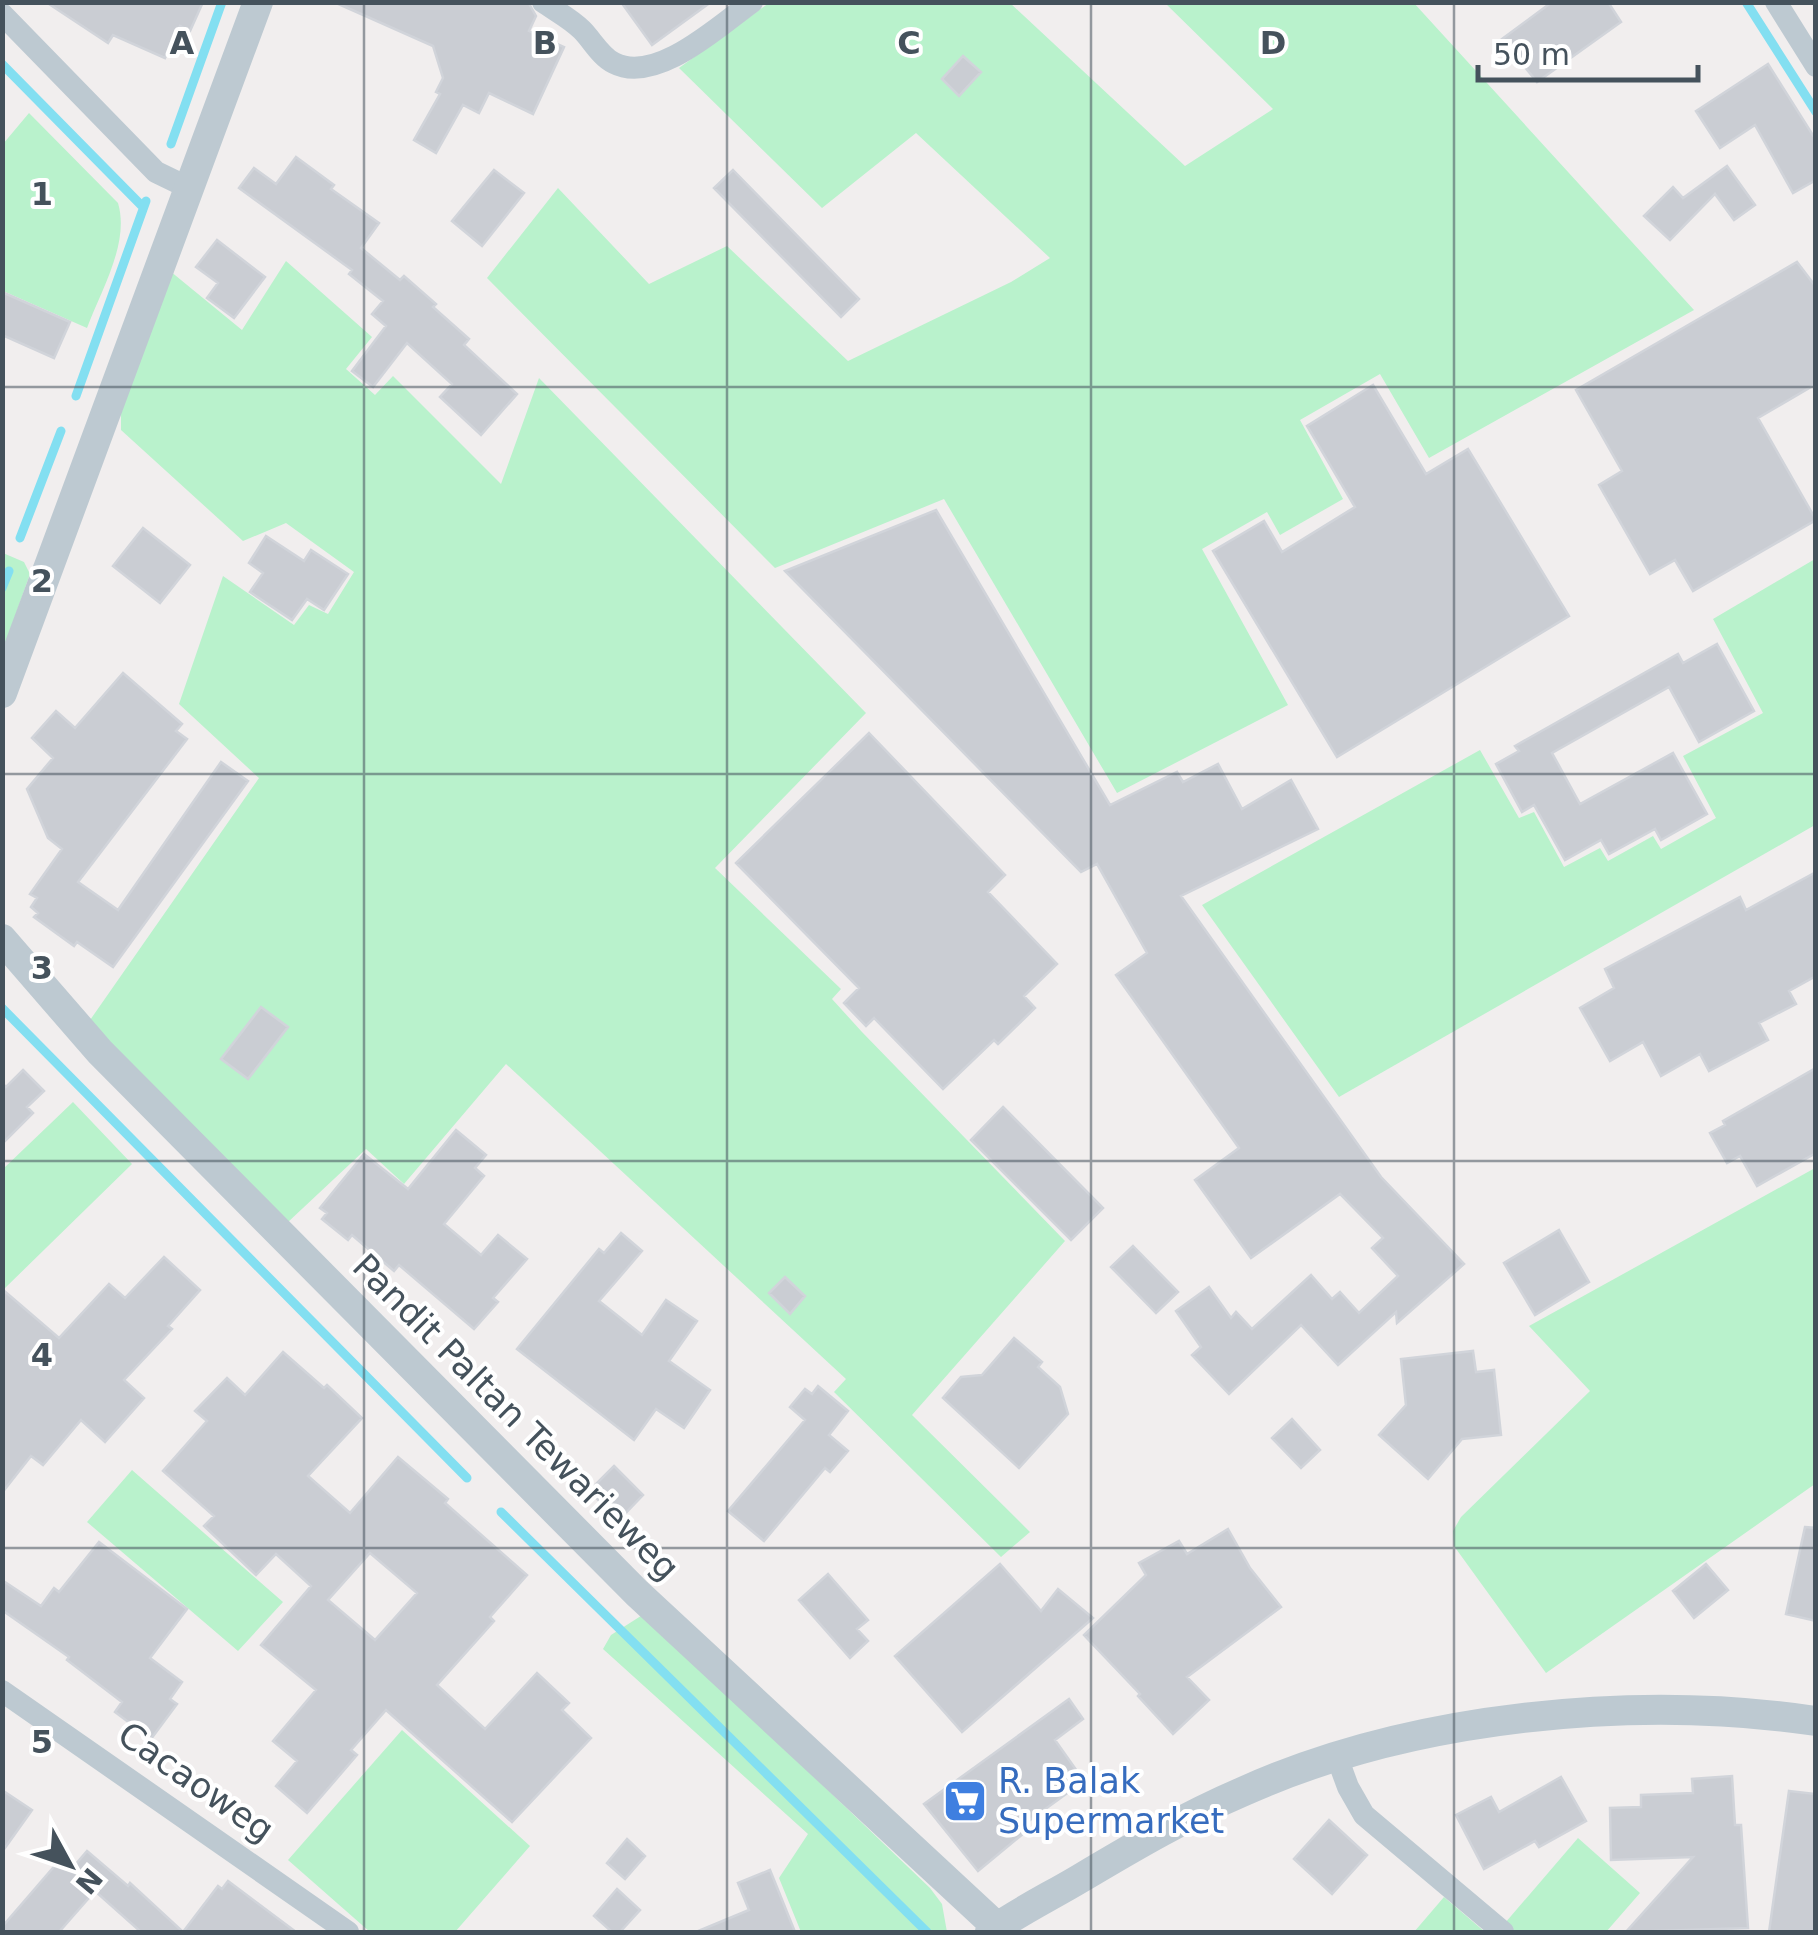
<svg xmlns="http://www.w3.org/2000/svg" width="1818" height="1935" viewBox="0 0 1818 1935" font-family="'DejaVu Sans',sans-serif">
<style>
.green{fill:#b9f2cc}
.lines{fill:none;stroke-linecap:round;stroke-linejoin:round}
.stream{stroke:#83dff1;stroke-width:9}
.building{fill:#cacdd3;stroke:#d1d4da;stroke-width:2.5;fill-rule:evenodd}
.minor{stroke:#bdc9d1;stroke-width:22}
.tertiary{stroke:#bdc9d1;stroke-width:30}
.grid{fill:none;stroke:#45525c;stroke-width:2.5;stroke-opacity:0.55}
.labels{text-anchor:middle;dominant-baseline:central;stroke-width:8;stroke-linejoin:round;paint-order:stroke}
.street-label{font-size:35px;fill:#45525c;stroke:#fff}
.shop-label{font-size:35px;fill:#366cbe;stroke:#fff;text-anchor:start}
.grid-label{font-size:32px;text-anchor:middle;font-weight:bold;fill:#45525c;stroke:#fff;stroke-width:8;stroke-linejoin:round;paint-order:stroke}
</style>
<rect width="100%" height="100%" fill="#f1eeee"/>
<path class="green" d="M1413,2L1694,310L1429,458L1380,374L1300,420L1343,499L1280,535L1267,512L1202,549L1288,705L1117,793L944,499L775,568L487,278L558,188L649,284L727,246L848,361L1011,282L1050,258L916,133L822,208L679,68L769,3H1010L1185,166L1273,109L1165,3Z
M29,113L118,203C130,243 101,290 87,328L3,291V144Z
M286,261L372,337L346,369L375,395L393,376L501,484L539,378L866,713L715,868L841,989L832,999L862,1032L1065,1241L912,1415L1030,1532L1001,1557L834,1392L846,1379L506,1064L404,1184L366,1149L287,1223L88,1023L259,778L179,704L223,576L294,625L309,605L328,614L354,572L286,523L243,541L121,430V410L170,271L242,330Z
M3,553L24,562L30,574L3,650Z
M1815,559V825L1339,1097L1202,905L1480,750L1519,818L1534,812L1564,867L1600,848L1608,861L1653,836L1661,849L1716,818L1683,756L1763,713L1713,619Z
M73,1102L132,1164L3,1290V1169Z
M1815,1168V1484L1546,1673L1454,1546L1453,1531L1461,1517L1590,1391L1529,1326Z
M132,1470L283,1602L238,1651L87,1522Z
M644,1614L930,1888L942,1904L947,1932H801L779,1878L808,1834L603,1649L611,1635Z
M402,1730L530,1846L455,1932H370L288,1860Z
M1578,1838L1640,1893L1606,1932H1516L1505,1923Z
M1444,1897L1485,1932H1414Z"/>
<g class="lines">
<path class="stream" d="M1746,2L1816,112
M2,64L143,207
M171,144L222,2
M76,396L146,201
M20,538L61,431
M2,588L9,571
M2,1008L467,1478
M501,1512L927,1932"/>
</g>
<path class="building" d="M46,2H203L190,31L180,26L165,58L113,35L108,43Z
M334,2H528L536,16L529,31L564,47L533,114L489,93L479,113L463,105L436,153L414,140L440,94L436,92L443,78L433,46Z
M621,2H711L652,45Z
M1552,2H1608L1621,22L1537,82L1502,39Z
M963,56L981,72L959,96L942,79Z
M1768,64L1816,140V180L1793,193L1755,125L1720,148L1696,111Z
M296,157L334,185L331,189L379,223L361,248L400,280L404,276L436,304L433,307L469,339L464,345L517,394L481,435L440,397L452,384L407,343L373,387L352,371L386,326L372,314L383,301L349,274L352,270L239,188L254,168L276,184Z
M1727,166L1755,205L1734,220L1715,194L1670,240L1644,216L1673,187L1683,198Z
M494,170L524,193L482,246L452,221Z
M733,170L859,299L841,317L714,188Z
M217,240L265,277L234,318L207,298L218,283L196,267Z
M1797,262L1816,287V384L1758,418L1816,520L1693,591L1675,560L1650,574L1599,485L1622,471L1576,390Z
M2,292L70,322L54,358L2,335Z
M1373,385L1426,474L1468,449L1569,616L1337,757L1213,551L1264,521L1282,552L1355,507L1307,426Z
M936,510L1110,805L1177,772L1183,782L1218,764L1242,809L1291,780L1318,829L1181,896L1381,1177L1464,1264L1397,1323L1396,1312L1338,1365L1301,1325L1229,1394L1192,1355L1201,1347L1176,1311L1209,1287L1231,1318L1236,1312L1252,1329L1311,1275L1332,1299L1340,1292L1359,1313L1398,1276L1372,1248L1383,1238L1340,1194L1251,1258L1195,1180L1239,1148L1116,975L1147,953L1097,864L1081,872L785,571Z
M143,528L190,565L160,603L113,566Z
M266,536L304,561L311,550L348,574L324,610L307,599L292,620L250,592L263,573L249,563Z
M1717,644L1754,711L1699,742L1669,687L1552,753L1580,804L1673,753L1707,814L1661,840L1655,829L1609,854L1601,840L1565,860L1534,805L1522,812L1496,764L1519,751L1515,746L1678,654L1683,663Z
M123,673L182,724L176,731L187,739L78,882L118,910L221,762L248,781L113,967L77,942L74,946L34,917L38,913L31,907L37,898L30,894L62,849L48,838L27,789L53,758L32,738L56,711L75,728Z
M869,733L1005,875L988,892L1057,964L1024,996L1035,1008L998,1044L994,1040L943,1089L874,1018L866,1026L844,1003L859,988L736,863Z
M1816,872V976L1789,991L1796,1004L1759,1023L1768,1040L1709,1071L1700,1054L1661,1076L1643,1042L1610,1061L1580,1008L1614,988L1605,969L1740,897L1746,910Z
M261,1007L288,1027L248,1079L221,1059Z
M1816,1068V1153L1757,1186L1740,1156L1727,1163L1710,1133L1725,1125L1723,1121Z
M23,1070L44,1091L27,1107L33,1113L2,1144V1083L6,1087Z
M1003,1107L1103,1208L1071,1240L971,1140Z
M456,1130L486,1155L475,1168L484,1176L444,1224L481,1255L498,1235L527,1259L493,1298L498,1302L474,1329L399,1265L394,1271L352,1235L348,1240L322,1219L327,1213L320,1208L364,1154L408,1189Z
M1559,1230L1589,1282L1535,1315L1504,1263Z
M621,1233L642,1251L599,1301L642,1335L666,1300L697,1321L669,1361L710,1390L684,1428L656,1409L634,1440L517,1349L599,1249L604,1253Z
M1133,1246L1178,1292L1156,1313L1111,1267Z
M164,1257L200,1290L168,1326L172,1329L124,1380L144,1398L105,1442L81,1420L43,1465L31,1456L2,1493V1289L59,1338L109,1284L125,1298Z
M785,1277L805,1296L790,1314L769,1293Z
M1014,1338L1042,1362L1038,1367L1060,1387L1068,1414L1019,1468L943,1398L961,1377L982,1375Z
M1473,1351L1476,1372L1494,1370L1501,1435L1462,1439L1428,1479L1379,1435L1406,1405L1401,1359Z
M283,1352L324,1388L327,1385L362,1418L308,1476L350,1513L398,1457L448,1499L445,1503L527,1575L490,1617L494,1621L437,1685L485,1729L537,1673L569,1703L562,1710L591,1738L512,1822L386,1710L351,1750L357,1755L307,1813L276,1786L297,1761L273,1741L316,1690L261,1645L311,1586L276,1554L256,1575L204,1526L214,1516L163,1471L207,1421L195,1411L227,1378L245,1395ZM370,1553L417,1593L375,1640L328,1600Z
M818,1386L848,1411L829,1435L848,1451L830,1472L825,1468L764,1541L728,1511L805,1420L790,1407L805,1389L812,1394Z
M1292,1419L1320,1450L1301,1468L1272,1438Z
M614,1466L643,1495L619,1520L589,1491Z
M1805,1527L1816,1528V1621L1786,1614Z
M1228,1529L1250,1568L1281,1607L1187,1677L1209,1700L1173,1734L1138,1696L1140,1694L1084,1635L1146,1575L1139,1563L1179,1541L1187,1554Z
M99,1542L187,1609L150,1658L182,1682L170,1699L177,1704L151,1739L115,1712L122,1702L67,1660L69,1657L2,1610V1580L41,1606L54,1588L59,1592Z
M1000,1564L1041,1611L1058,1589L1093,1618L962,1732L895,1656Z
M1706,1564L1728,1590L1694,1618L1673,1591Z
M828,1574L868,1620L857,1629L868,1641L850,1658L799,1600Z
M1069,1699L1083,1719L1055,1740L1084,1781L1026,1823L1030,1828L978,1871L924,1804Z
M1732,1776L1735,1825H1741L1748,1928L1626,1932L1693,1857L1611,1860L1610,1808L1641,1807V1795L1693,1793L1692,1779Z
M1561,1777L1586,1821L1539,1847L1535,1841L1484,1869L1456,1815L1491,1797L1499,1812Z
M2,1790L32,1810L2,1852Z
M1789,1791L1816,1794V1932H1769Z
M1329,1820L1367,1855L1332,1894L1294,1859Z
M627,1839L645,1856L625,1879L607,1863Z
M87,1851L128,1886L130,1883L183,1932L218,1886L222,1889L228,1881L296,1932H141L95,1891L59,1932H2V1927L64,1855L75,1865Z
M770,1870L795,1932H696L749,1910L738,1883Z
M617,1889L640,1910L620,1932H612L594,1916Z"/>
<g class="lines">
<path class="minor" d="M543,2C556,11 571,19 582,30C592,40 601,57 614,63C656,85 720,25 752,2
M1776,2L1816,66
M2,14L156,172L187,187
M2,1691L348,1932
M1337,1757L1348,1787L1364,1815L1503,1932"/>
<path class="tertiary" d="M2,693L258,2
M2,939L100,1052L637,1593L997,1927
M990,1932C1018,1912 1051,1896 1081,1878C1133,1847 1186,1816 1242,1792C1410,1716 1634,1694 1816,1721"/>
</g>
<path class="grid" d="M364,2V1932M727,2V1932M1091,2V1932M1454,2V1932M2,387H1816M2,774H1816M2,1161H1816M2,1548H1816"/>
<defs>
<g id="supermarket-square" transform="scale(2.25)"><rect x="-9" y="-9" width="18" height="18" rx="4" fill="#3f7fe0" stroke="#fff"/><path d="M-6-5.5h2.5l.6 2H6L4.5 2H-2.5L-4.4-4H-6ZM-1.5 3.2a1.3 1.3 0 1 0 .1 0ZM3 3.2a1.3 1.3 0 1 0 .1 0Z" fill="#fff"/></g>
</defs>
<g fill-rule="evenodd">
<use href="#supermarket-square" x="965" y="1801"/>
</g>
<g class="labels">
<g class="street-label">
<text transform="translate(516 1417) rotate(45)">Pandit Paltan Tewarieweg</text>
<text transform="translate(196 1782) rotate(35)">Cacaoweg</text>
</g>
<g class="shop-label">
<text x="998" y="1781">R. Balak<tspan x="998" dy="40">Supermarket</tspan></text>
</g>
</g>
<g class="grid-label">
<text x="182" y="54">A</text>
<text x="545" y="54">B</text>
<text x="909" y="54">C</text>
<text x="1273" y="54">D</text>
<text x="42" y="205">1</text>
<text x="42" y="592">2</text>
<text x="42" y="979">3</text>
<text x="42" y="1366">4</text>
<text x="42" y="1753">5</text>
</g>
<rect width="1818" height="1935" fill="none" stroke="#45525c" stroke-width="10"/>
<g transform="translate(70 1865) rotate(130)" stroke="#ffffff" stroke-width="8" paint-order="stroke">
<path d="M0-8L18 38L0 25L-18 38Z" fill="#45525c"/>
<text y="-15" font-size="28" font-weight="bold" text-anchor="middle" fill="#45525c">N</text>
</g>
<path d="M1478 65v15h220v-15" fill="none" stroke="#45525c" stroke-width="5"/>
<text x="1493" y="65" font-size="30" fill="#45525c" stroke="#ffffff" stroke-width="8" paint-order="stroke">50 m</text>
</svg>
